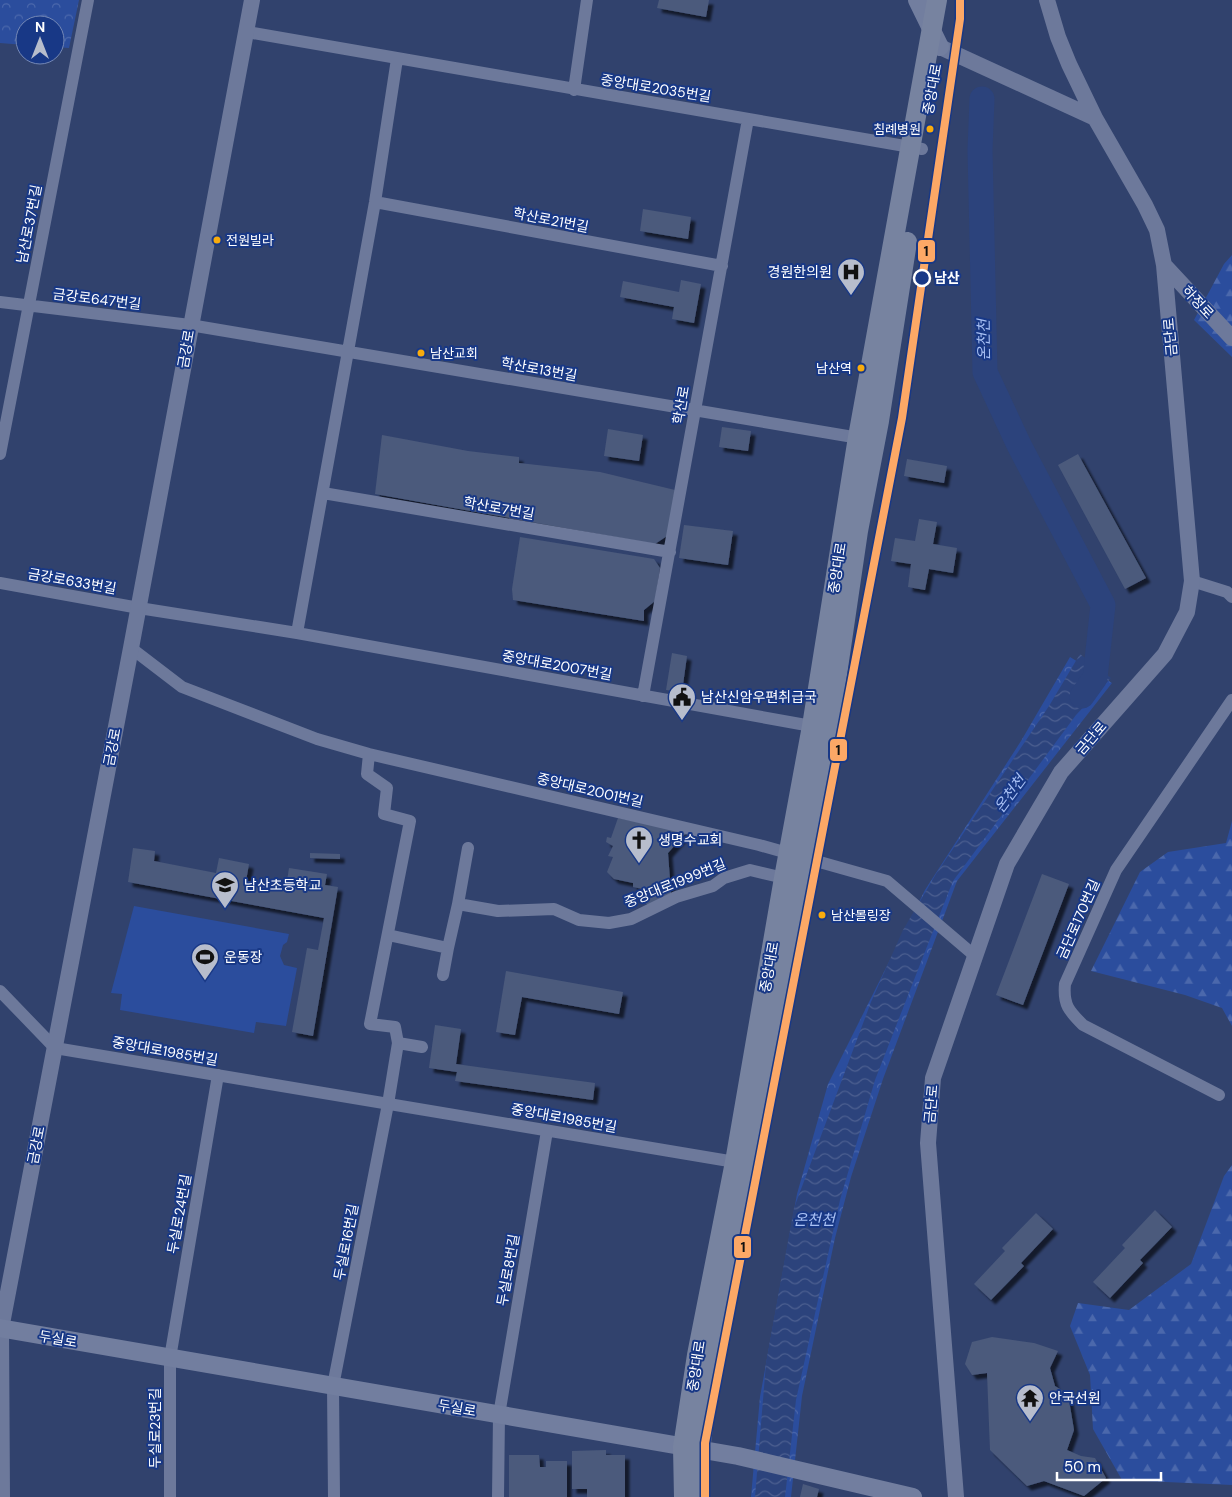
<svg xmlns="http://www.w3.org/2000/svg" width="1232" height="1497" viewBox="0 0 1232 1497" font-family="'DM Sans','Noto Sans KR',sans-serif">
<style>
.forest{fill:url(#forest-firs)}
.park{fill:url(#park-crowns)}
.garden{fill:#2b4d9d}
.water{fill:url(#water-waves)}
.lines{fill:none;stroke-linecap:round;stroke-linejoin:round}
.river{stroke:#2c437c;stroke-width:25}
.building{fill:#4b5a7c;filter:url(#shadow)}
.minor{stroke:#6d799b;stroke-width:12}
.tertiary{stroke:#6d799b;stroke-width:16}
.secondary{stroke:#727e9f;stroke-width:18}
.primary{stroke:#7783a0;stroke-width:20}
.metro-1-casing{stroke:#183886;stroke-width:11}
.metro-1{stroke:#fca866;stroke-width:8}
.bus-dot{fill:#f8ab0d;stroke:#183886;stroke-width:2}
.stop-dot{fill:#183886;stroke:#fff;stroke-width:2.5}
.labels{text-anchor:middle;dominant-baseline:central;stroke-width:4;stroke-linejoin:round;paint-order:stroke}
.bus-label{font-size:13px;fill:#fff;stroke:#183886;text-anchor:start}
.street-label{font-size:14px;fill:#fff;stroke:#183886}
.poi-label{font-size:14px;fill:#fff;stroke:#183886;text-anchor:start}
.stop-label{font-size:14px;font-weight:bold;fill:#fff;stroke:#183886;text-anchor:start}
.water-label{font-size:15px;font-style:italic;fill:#a9c1f4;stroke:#183886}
.line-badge{stroke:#183886;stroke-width:2}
.pale-badge-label{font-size:14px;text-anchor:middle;font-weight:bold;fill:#111}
</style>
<defs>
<pattern id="forest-firs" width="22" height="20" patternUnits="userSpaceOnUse" patternTransform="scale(1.25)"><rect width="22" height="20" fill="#2b4d9d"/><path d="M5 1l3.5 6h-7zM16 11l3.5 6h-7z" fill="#4b68ac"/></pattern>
<pattern id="park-crowns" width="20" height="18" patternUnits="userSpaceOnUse" patternTransform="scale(1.25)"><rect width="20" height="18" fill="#2b4d9d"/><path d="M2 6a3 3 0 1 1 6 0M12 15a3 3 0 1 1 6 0" fill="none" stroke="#4b68ac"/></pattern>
<pattern id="water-waves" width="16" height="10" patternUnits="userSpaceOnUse" patternTransform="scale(1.25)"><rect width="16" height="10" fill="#2c437c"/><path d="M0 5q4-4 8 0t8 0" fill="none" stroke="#4c5f90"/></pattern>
<filter id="shadow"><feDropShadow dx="4.5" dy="4.5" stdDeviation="1" flood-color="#0009"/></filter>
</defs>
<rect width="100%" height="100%" fill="#31426d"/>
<path class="forest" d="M1232,255V357L1194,320L1224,264Z
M1232,821V1026L1222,1008L1185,995L1091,971L1140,872L1168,852L1226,843Z
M1232,1165V1485L1122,1480L1093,1429L1090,1375L1070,1326L1078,1303L1129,1310L1191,1264L1224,1176Z"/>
<path class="park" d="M0,0H79L69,48L55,47V25H25V45L0,43Z
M1070,657L1112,683L957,881L883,1079L851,1177L835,1238L802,1396L791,1497H751L760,1397L797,1194L828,1084L925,890L1021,741Z"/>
<path class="garden" d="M134,906L289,934L287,942L283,945L280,956L284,965L297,968L286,1026L256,1022L254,1033L120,1010L122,994L111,993Z"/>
<path class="water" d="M1080,654L1111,678L1076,715L953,881L928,944L875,1080L840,1200L796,1400L785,1497H755L766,1363L794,1208L871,1002L903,930L936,874L1049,706Z"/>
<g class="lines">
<path class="river" d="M982,99L980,150L985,372L1019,445L1103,605L1095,678L1082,696"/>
</g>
<path class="building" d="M659,0H709L706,17L657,8Z
M643,209L691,217L688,239L640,231Z
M681,280L701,284L694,323L672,319L674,307L620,297L623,281L679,292Z
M722,427L751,431L748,451L719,447Z
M608,429L643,435L639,461L604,456Z
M382,435L468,451L519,457V463L600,472L675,490L667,536L655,544L375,494Z
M1078,454L1146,578L1125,589L1058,465Z
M907,459L947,466L944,483L904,476Z
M919,519L937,522L933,544L957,548L953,573L929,569L925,590L908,587L911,564L891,561L895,538L915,541Z
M684,525L733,531L728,565L679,558Z
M520,537L654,559L660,568L655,601L644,610V621L513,600L512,589Z
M672,653L687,656L682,692L666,690Z
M618,818L689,833L684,835L668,853L671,893L649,906L645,903L647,890L633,887V883L614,879L607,872L613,857L608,856L613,846L606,842L607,837L611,838Z
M133,848L155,851L154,861L216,873L219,858L249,864L246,881L286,887L289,868L327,874L325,885L338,887L313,1036L292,1032L307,948L318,950L324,918L128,882Z
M310,853L340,854V859L310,858Z
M1042,874L1069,884L1023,1005L996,995Z
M506,971L623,992L619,1014L522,997L515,1035L496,1032Z
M435,1025L461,1029L456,1064L595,1083L593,1100L455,1081L457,1072L429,1068Z
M1155,1210L1172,1227L1140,1260L1143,1263L1110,1298L1093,1282L1125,1248L1122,1245Z
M1036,1213L1053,1229L1021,1263L1024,1266L991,1300L974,1284L1005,1251L1002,1248Z
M992,1337L1034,1343L1058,1351L1050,1368L1055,1386L1068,1394L1074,1430L1067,1450L1081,1456L1095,1458L1106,1478L1084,1496L1044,1481L1027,1486L990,1450L987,1373L972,1375L965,1364L972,1342Z
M606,1450V1455H625V1497H587V1489H572V1451Z
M509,1455H539L540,1467H546V1461H567V1497H509Z
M803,1484L819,1489L817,1497H800Z"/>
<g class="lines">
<path class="minor" d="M247,32L922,149
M574,90L587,0
M375,202L722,266
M0,302L190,325L865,439
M0,454L88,0
M323,493L670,552
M1192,581L1227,592L1232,597
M0,583L139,608L297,633L817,727
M297,633L375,202L397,59
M131,648L182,687L317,739L369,754L759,845L887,881L975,956
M643,696L748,119
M458,904L468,848
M388,935L448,948L458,904L498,911L554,909L579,920L609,923L631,919L676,897L713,886L724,878L750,870L784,878
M443,975L448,948
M0,991L55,1048L735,1162
M398,1043L422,1047
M1219,1095L1083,1025C1069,1011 1063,1005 1065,984L1116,870L1232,700
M170,1497V1358L218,1075
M334,1497L333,1386L388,1104L398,1043L395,1027L370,1024L410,821L384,814L387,788L367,774L369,754
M498,1497L499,1415L547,1131"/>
<path class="tertiary" d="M940,47L1095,118
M1164,265L1232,338
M2,1497L1,1329L131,648L252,0
M956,1497L928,1143L933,1078L1007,864L1061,772L1165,654L1187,612L1192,581L1164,265L1157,230L1145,205L1095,118L1069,64L1058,37L1047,0"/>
<path class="secondary" d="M917,0L940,47
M0,1328L738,1456L913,1497"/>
<path class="primary" d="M684,1497L683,1447L697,1355L735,1162L784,878L812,726L858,437L937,0
M699,1497L700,1450L713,1350L749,1170L829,729L858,531L879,421L907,242"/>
<g class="metro-1-casing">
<path id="metro-1" d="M705,1497V1443L902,418L960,19V0"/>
</g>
<use href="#metro-1" class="metro-1"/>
</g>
<defs>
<g id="hospital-pin" transform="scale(1.4375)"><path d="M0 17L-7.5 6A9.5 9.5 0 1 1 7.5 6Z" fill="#b7bdcc" stroke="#183886"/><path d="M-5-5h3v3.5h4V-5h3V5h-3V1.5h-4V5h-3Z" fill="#111"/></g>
<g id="civic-pin" transform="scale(1.4375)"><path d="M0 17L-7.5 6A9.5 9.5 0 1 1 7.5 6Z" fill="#b7bdcc" stroke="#183886"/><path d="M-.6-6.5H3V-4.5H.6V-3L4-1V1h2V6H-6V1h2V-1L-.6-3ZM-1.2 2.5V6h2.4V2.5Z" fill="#111"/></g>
<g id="church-pin" transform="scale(1.4375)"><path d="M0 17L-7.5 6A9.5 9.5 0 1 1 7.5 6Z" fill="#b7bdcc" stroke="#183886"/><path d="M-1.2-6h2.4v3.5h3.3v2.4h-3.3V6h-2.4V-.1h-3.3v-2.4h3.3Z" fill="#111"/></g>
<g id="school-pin" transform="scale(1.4375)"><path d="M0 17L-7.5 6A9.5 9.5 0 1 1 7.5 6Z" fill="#b7bdcc" stroke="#183886"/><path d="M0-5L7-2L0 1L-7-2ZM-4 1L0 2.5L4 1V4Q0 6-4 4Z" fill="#111"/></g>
<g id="stadium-pin" transform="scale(1.4375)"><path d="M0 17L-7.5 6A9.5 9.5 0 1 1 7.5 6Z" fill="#b7bdcc" stroke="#183886"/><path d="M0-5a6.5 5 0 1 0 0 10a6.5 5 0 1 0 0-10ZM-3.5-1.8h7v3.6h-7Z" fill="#111"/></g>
<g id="temple-pin" transform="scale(1.4375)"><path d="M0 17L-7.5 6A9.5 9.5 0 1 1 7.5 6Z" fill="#b7bdcc" stroke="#183886"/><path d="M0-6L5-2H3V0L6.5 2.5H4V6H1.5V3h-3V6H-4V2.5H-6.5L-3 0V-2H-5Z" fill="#111"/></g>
</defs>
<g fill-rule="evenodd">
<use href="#hospital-pin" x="851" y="272"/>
<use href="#civic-pin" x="682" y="697"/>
<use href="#church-pin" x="639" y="840"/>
<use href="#school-pin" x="225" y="885"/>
<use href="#stadium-pin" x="205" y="957"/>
<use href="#temple-pin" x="1030" y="1398"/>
</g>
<g class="bus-dot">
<circle cx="930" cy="129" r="4.5"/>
<circle cx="217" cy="240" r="4.5"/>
<circle cx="421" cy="353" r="4.5"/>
<circle cx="861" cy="368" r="4.5"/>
<circle cx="822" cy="915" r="4.5"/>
</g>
<circle class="stop-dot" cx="922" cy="278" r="8"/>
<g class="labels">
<g class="bus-label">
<text x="921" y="129" text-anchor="end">침례병원</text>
<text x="226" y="240">전원빌라</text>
<text x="430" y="353">남산교회</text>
<text x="852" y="368" text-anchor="end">남산역</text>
<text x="831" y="915">남산볼링장</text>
</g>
<g class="street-label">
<text transform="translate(656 88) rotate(9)">중앙대로2035번길</text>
<text transform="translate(932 89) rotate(-80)">중앙대로</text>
<text transform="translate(551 220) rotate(11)">학산로21번길</text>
<text transform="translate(29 224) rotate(-79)">남산로37번길</text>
<text transform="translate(97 299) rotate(7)">금강로647번길</text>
<text transform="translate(1198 302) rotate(47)">하정로</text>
<text transform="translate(1170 337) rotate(-95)">금단로</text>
<text transform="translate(186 349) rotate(-80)">금강로</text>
<text transform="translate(539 369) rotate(10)">학산로13번길</text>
<text transform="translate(681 405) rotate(-80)">학산로</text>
<text transform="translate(499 508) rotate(10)">학산로7번길</text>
<text transform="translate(837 568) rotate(-81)">중앙대로</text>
<text transform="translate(72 581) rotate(10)">금강로633번길</text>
<text transform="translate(557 665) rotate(10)">중앙대로2007번길</text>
<text transform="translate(1091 738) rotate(-49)">금단로</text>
<text transform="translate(112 747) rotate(-79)">금강로</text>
<text transform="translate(590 790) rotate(13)">중앙대로2001번길</text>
<text transform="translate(675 883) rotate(-22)">중앙대로1999번길</text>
<text transform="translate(1078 919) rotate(-66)">금단로170번길</text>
<text transform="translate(769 967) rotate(-80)">중앙대로</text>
<text transform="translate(165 1051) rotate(10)">중앙대로1985번길</text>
<text transform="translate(931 1104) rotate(-85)">금단로</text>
<text transform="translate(564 1118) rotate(10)">중앙대로1985번길</text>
<text transform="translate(36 1145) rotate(-79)">금강로</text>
<text transform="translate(179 1214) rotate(-80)">두실로24번길</text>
<text transform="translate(346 1242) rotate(-79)">두실로16번길</text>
<text transform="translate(508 1270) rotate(-80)">두실로8번길</text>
<text transform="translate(58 1339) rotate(10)">두실로</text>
<text transform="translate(696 1366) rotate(-81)">중앙대로</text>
<text transform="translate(457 1408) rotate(10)">두실로</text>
<text transform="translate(155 1428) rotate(-90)">두실로23번길</text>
</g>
<g class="poi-label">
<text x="832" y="272" text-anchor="end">경원한의원</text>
<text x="701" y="697">남산신암우편취급국</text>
<text x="658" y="840">생명수교회</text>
<text x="244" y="885">남산초등학교</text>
<text x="224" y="957">운동장</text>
<text x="1049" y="1398">안국선원</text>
</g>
<g class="stop-label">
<text x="934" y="278">남산</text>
</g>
<g class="water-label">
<text transform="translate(984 340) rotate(-91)">온천천</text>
<text transform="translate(1010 794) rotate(-54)">온천천</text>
<text x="814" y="1220">온천천</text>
</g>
</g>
<g class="line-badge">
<rect x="917" y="239" width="19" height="24" rx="5" fill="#fca866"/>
<rect x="829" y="738" width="19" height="24" rx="5" fill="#fca866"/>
<rect x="733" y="1235" width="19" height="24" rx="5" fill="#fca866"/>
</g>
<g class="pale-badge-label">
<text x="926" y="256">1</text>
<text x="838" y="755">1</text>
<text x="743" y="1252">1</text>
</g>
<g transform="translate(40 40)"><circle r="24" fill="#183886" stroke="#7488b6"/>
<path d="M0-4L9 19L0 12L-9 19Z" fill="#b7bdcc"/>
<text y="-8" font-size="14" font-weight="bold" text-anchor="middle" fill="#ffffff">N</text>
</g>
<path d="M1057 1472v8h104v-8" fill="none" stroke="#ffffff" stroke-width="2.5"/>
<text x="1064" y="1472" font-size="15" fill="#ffffff" stroke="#183886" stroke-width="4" paint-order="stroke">50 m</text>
</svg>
